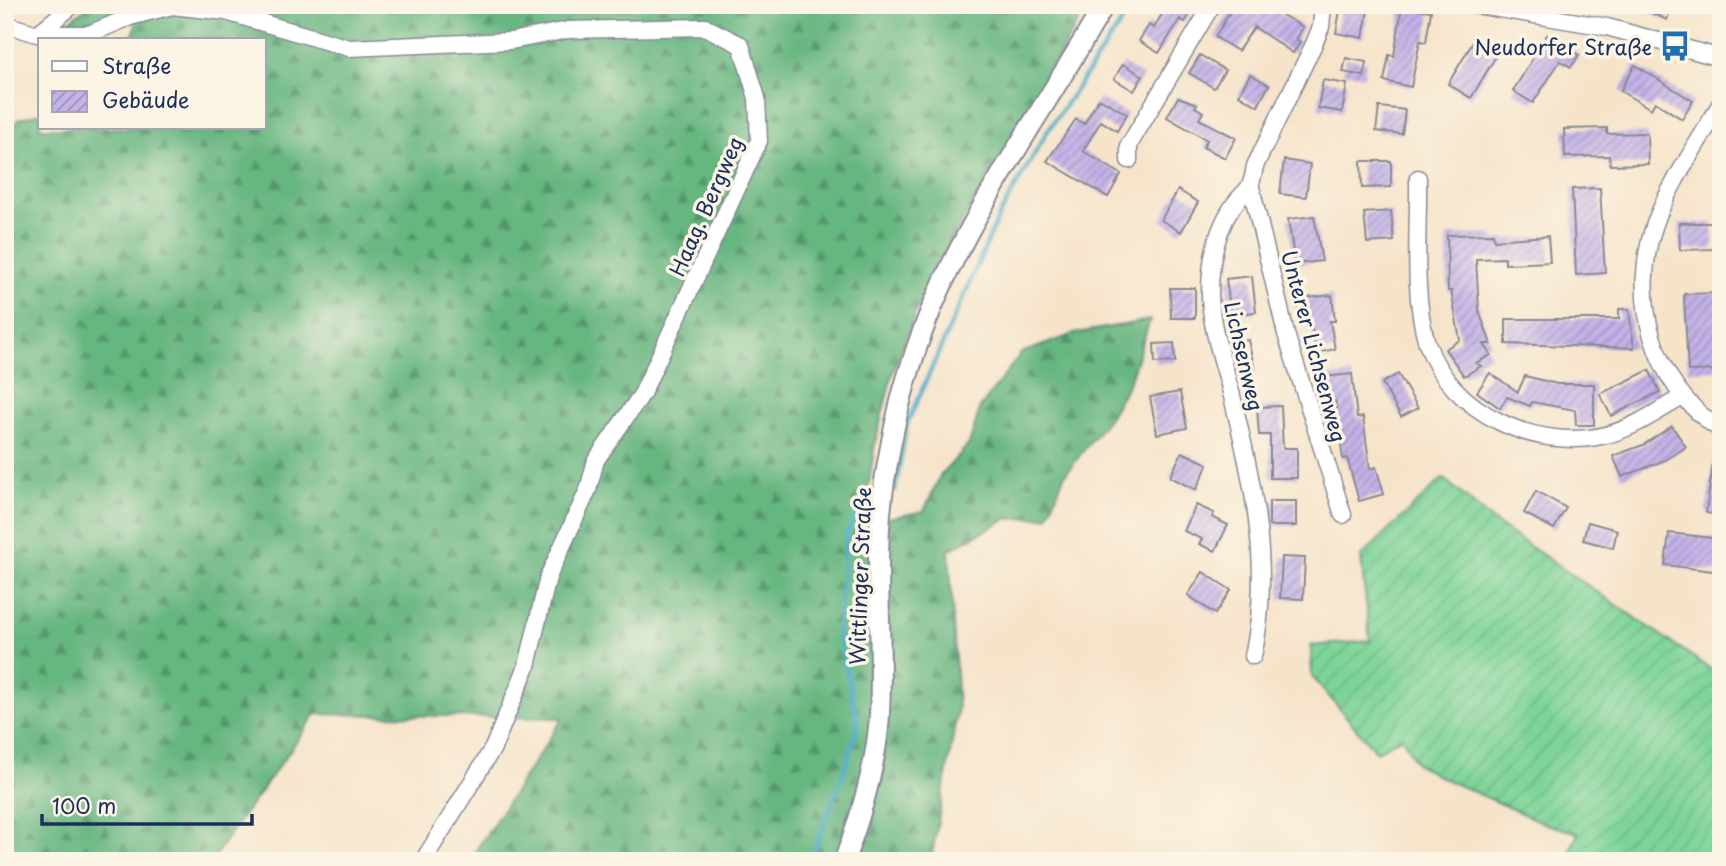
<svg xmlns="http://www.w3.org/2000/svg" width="1726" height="866" viewBox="0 0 1726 866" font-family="'Playpen Sans',sans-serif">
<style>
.forest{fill:url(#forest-firs);stroke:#40726f;stroke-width:2}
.garden{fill:url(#garden-furrows);stroke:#4c827b;stroke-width:2}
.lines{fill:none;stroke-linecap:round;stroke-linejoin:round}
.stream{stroke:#49acc8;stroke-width:4.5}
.building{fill:url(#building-hatch)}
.minor-casing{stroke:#888a94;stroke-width:19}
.tertiary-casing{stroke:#888a94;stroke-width:23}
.minor{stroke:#fff;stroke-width:16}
.tertiary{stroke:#fff;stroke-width:19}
.labels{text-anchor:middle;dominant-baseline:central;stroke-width:7;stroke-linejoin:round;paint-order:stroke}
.poi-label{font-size:21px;fill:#1b2f5e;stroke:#fcf5e5;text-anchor:end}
.street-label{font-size:21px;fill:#1b2f5e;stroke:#fcf5e5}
</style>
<defs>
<pattern id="forest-firs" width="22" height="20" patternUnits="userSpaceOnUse" patternTransform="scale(1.75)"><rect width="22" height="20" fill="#66b680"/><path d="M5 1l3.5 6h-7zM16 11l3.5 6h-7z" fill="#53946c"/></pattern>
<pattern id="garden-furrows" width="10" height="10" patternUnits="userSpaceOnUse" patternTransform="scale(1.75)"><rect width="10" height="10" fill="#7ed498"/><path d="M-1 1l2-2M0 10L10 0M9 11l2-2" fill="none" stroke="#6cb685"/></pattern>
<pattern id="building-hatch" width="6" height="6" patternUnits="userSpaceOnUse" patternTransform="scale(1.75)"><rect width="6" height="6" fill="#c4b2e8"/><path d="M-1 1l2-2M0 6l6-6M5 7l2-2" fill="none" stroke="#9e91bf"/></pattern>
</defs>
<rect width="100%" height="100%" fill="#fcf5e5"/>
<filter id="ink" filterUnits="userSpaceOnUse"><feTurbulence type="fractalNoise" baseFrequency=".0143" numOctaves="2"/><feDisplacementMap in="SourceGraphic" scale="14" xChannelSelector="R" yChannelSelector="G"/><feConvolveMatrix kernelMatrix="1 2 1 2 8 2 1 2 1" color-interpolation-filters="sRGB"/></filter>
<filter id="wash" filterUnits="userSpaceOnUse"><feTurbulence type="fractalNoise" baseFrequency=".00686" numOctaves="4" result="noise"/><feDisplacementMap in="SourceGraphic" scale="28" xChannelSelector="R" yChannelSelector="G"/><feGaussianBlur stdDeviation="1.57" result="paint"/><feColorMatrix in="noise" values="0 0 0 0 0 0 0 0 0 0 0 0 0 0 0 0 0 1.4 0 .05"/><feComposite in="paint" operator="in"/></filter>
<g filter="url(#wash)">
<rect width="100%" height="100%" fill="#f6e4ca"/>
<path class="forest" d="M90,5H962L972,10L1005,11L1020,5H1088L948,246L916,311L892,375L875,444L863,523L924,511L940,476L969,444L980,408L1021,353L1077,333L1150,320L1129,382L1110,416L1064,476L1048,517L1006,519L949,550L958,708L931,861H469L563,718L316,714L211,861H5V145L18,119L40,113V128H264V40H132L139,10L90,24L60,28Z"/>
<path class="garden" d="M1443,478L1494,522L1721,676V861H1566L1578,833L1546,824L1436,775L1416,763L1402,737L1376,752L1312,676L1311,646L1370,641L1361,557Z"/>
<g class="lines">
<path class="stream" d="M895,490L907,424L999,216L1047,132L1133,5
M810,861L846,766L858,724L838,632L846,535L868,494"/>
</g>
<g id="blocks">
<path class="building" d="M1167,5H1195L1185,22L1180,19L1159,53L1139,41L1149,25L1154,28Z
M1234,5H1275L1272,9L1303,27L1296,39L1300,42L1293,53L1254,27L1238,51L1215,37Z
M1341,5L1368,10L1363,38L1336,33Z
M1632,5H1672L1667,20Z
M1402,7L1431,11L1426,42L1420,41L1411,87L1384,81L1389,55L1394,56Z
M1547,35L1579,55L1571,67L1560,61L1533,103L1513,91Z
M1476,37L1499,51L1471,98L1448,84Z
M1200,55L1225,70L1214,88L1189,73Z
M1346,58L1366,62L1364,76L1343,72Z
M1123,64L1143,76L1134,91L1114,79Z
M1635,65L1693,101L1682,119L1655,102L1651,109L1620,91Z
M1250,74L1269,85L1258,106L1239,95Z
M1323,80L1347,84L1342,112L1318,108Z
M1178,97L1197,104L1195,107L1203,112L1199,119L1236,138L1225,158L1203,147L1207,140L1167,117Z
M1099,98L1127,114L1117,131L1101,121L1083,151L1121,174L1108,197L1047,161L1076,119L1084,124Z
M1379,107L1405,110L1402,134L1376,131Z
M1607,128V134L1647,133L1648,164L1610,165L1609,156L1565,157L1564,129Z
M1284,160L1310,164L1306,197L1280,194Z
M1361,161H1391V187L1362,188Z
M1600,188L1605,273L1576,275L1572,189Z
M1178,190L1198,202L1181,232L1161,220Z
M1391,211L1394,241L1367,243L1364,213Z
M1314,216L1322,261L1295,264L1288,219Z
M1679,223H1713V249L1680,250Z
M1493,234L1494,240L1548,236L1550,262L1505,264V258L1476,259L1479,311L1491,344H1484L1491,355L1476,363L1481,366L1464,376L1445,349L1460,340L1451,291H1448L1447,235Z
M1252,276L1256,312L1231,315L1226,279Z
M1170,288H1195V318H1171Z
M1717,293L1721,370L1688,371L1684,294Z
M1332,295L1335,321H1330L1335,349L1316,353L1311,323L1300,324L1297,299Z
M1619,309H1629L1634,348L1506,344V319H1619Z
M1248,340L1255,370L1237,373L1231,344Z
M1174,343L1175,362L1155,363L1154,344Z
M1649,370L1660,392L1611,416L1600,394Z
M1490,373L1518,392L1525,376L1557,384H1594V425H1576L1575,410L1532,402L1530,406L1507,397L1500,408L1477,392Z
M1352,374L1357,418L1363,417L1370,469L1376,467L1384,494L1359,501L1347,458L1343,459L1335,401H1327L1324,377Z
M1398,374L1418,408L1401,417L1382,383Z
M1180,392L1187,428L1157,434L1150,397Z
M1281,406L1283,448H1297V478H1270V435H1259L1257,407Z
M1672,426L1686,447L1665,460L1622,477L1613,456L1643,445Z
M1182,452L1208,464L1196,490L1170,477Z
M1714,456L1721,457V515L1706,513Z
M1536,491L1566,508L1554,529L1524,513Z
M1269,501H1296V526H1269Z
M1196,505L1214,513L1212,517L1228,525L1215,551L1199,544L1202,539L1184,531Z
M1588,522L1617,530L1613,548L1583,540Z
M1669,533L1721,539V572L1665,565Z
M1282,557L1305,558L1303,599L1280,598Z
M1203,572L1231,590L1215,614L1188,595Z"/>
</g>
</g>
<g filter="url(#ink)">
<use href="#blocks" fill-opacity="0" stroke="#888a94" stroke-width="2"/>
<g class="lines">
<g class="minor-casing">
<path id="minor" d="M1475,5L1607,27L1721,58
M5,24L37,34H89L130,17L172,6L226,12L349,48L511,41L568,30L705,27L741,45L757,98L759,141L642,394L596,460L588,490L548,577L527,666L493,748L423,861
M37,34L73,5
M1721,103C1702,137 1669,185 1656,221C1628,296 1652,386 1721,430
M1129,160V145L1212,5
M1418,178C1419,228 1412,295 1427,343C1450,413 1537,452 1606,435C1634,428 1658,411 1682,397
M1251,187L1286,334L1343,515
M1253,656C1273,567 1252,479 1231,392C1223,361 1210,326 1210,293C1210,263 1216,231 1233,206C1248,185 1250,195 1255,166L1313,46L1321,27L1323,5"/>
</g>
<g class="tertiary-casing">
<path id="tertiary" d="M844,861C861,816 875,770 879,722C885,642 871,559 885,478C891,440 899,402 911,365C951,235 1038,122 1104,5"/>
</g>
<use href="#minor" class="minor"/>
<use href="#tertiary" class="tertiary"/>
</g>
</g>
<defs>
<g id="bus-bare" transform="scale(2.415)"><path d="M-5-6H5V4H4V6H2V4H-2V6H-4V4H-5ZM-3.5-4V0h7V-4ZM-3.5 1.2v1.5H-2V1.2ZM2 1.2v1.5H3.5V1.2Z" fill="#1f6fb2" stroke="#fcf5e5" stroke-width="2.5" paint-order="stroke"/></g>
</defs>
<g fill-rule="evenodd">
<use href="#bus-bare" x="1675" y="46"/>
</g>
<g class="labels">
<g class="poi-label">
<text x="1652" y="46">Neudorfer Straße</text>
</g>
<g class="street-label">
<text transform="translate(705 206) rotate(-66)">Haag. Bergweg</text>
<text transform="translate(1315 346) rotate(75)">Unterer Lichsenweg</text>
<text transform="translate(1245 356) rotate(77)">Lichsenweg</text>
<text transform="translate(859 576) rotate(-88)">Wittlinger Straße</text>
</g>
</g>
<rect width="1726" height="866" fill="none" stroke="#fcf5e5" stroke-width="28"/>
<rect x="38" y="38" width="228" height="91" fill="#fcf5e5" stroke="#a2a6af" stroke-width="2"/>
<rect x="52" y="61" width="35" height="10" fill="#ffffff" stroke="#a2a6af" stroke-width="2"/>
<text x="102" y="74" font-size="21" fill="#1b2f5e">Straße</text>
<rect x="52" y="91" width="35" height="21" fill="url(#building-hatch)" stroke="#a2a6af" stroke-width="2"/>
<text x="102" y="108" font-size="21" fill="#1b2f5e">Gebäude</text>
<path d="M42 814v10h210v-10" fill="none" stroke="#1b2f5e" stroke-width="3.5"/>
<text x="52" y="814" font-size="21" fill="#1b2f5e" stroke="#fcf5e5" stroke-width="5" paint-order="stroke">100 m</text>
</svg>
